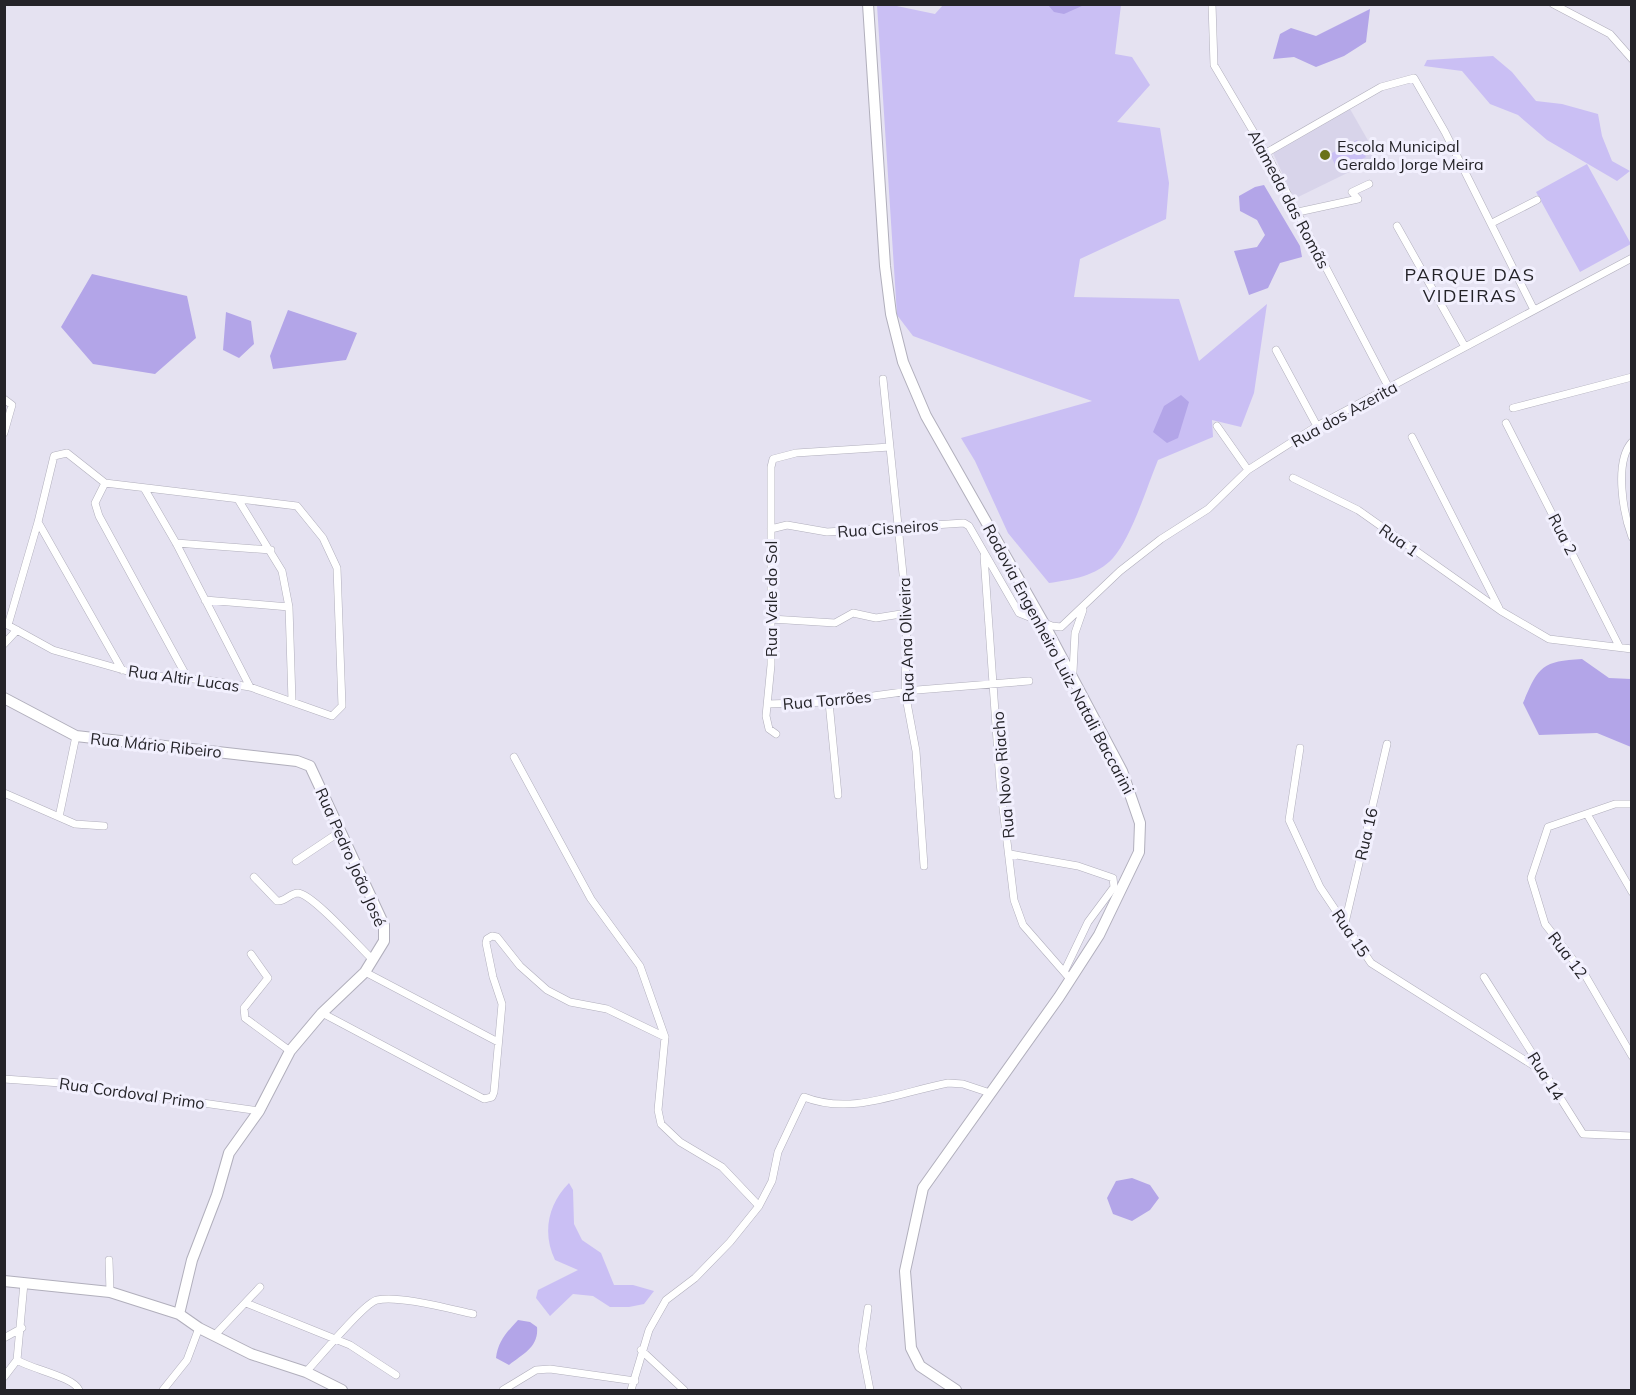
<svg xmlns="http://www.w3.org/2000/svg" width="1636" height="1395" viewBox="0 0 1636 1395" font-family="Mulish,sans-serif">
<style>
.built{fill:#d8d4ea}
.green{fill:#cabff4}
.water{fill:#b3a5e8}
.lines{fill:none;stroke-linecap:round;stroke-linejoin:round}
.street-casing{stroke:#b1afbc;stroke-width:8}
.secondary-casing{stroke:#b1afbc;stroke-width:12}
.street{stroke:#fff;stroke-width:7}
.secondary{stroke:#fff;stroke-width:10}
.poi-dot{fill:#6a7119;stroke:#f2f0fe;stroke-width:2}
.labels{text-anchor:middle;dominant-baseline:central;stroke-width:6;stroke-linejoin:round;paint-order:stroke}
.poi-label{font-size:16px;fill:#242328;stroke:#f2f0fe;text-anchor:start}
.street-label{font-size:16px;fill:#242328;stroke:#f2f0fe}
.neighbourhood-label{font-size:18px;letter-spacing:1.5px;fill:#242328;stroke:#f2f0fe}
</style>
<rect width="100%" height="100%" fill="#e5e2f1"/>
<path class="built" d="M1350,109L1378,158L1294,199L1273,153Z"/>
<path class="green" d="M877,5H892L935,14L943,5H1121L1115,54L1132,57L1150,85L1117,122L1160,128L1169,183L1166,219L1080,259L1074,297L1179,299L1199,361L1267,304L1254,393L1241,427L1212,420L1213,437L1158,460C1147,487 1131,538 1113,558C1097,576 1071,580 1049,583L1008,533L975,461L961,438L1092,401L913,336L897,315Z
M1493,56L1512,72L1536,101L1562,104L1598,114L1602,136L1612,161L1630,171L1617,181L1547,140L1518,115L1490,104L1462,71L1424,66L1427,60Z
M1357,140L1366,157L1338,171L1330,154Z
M1587,164L1631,244L1580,272L1536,192Z
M569,1183L573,1190L574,1224L582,1240L601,1253L614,1285H633L654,1291L644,1304L629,1307H610L593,1296L573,1294L550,1316L536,1298L538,1290L578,1270L555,1260C542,1233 548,1204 569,1183Z"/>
<path class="water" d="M1048,5H1084L1064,14L1054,12Z
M1370,9L1366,42L1344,56L1316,67L1294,57L1273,59L1280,34L1291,28L1316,36Z
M1264,185L1300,246L1302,257L1280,263L1268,288L1249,295L1234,251L1257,247L1265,235L1257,220L1240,211L1239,196L1255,187Z
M92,274L187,296L196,338L155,374L93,364L61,327Z
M288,310L357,333L346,360L273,369L270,356Z
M226,312L251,321L254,344L239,358L223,350Z
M1181,395L1189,402L1178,438L1167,443L1153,432L1164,406Z
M1582,659L1609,678L1631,679V747L1597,733L1539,735L1523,703C1538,667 1542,661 1582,659Z
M1132,1178L1150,1185L1159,1198L1150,1210L1132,1221L1113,1214L1107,1198L1116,1181Z
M518,1320L530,1322L537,1327C539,1347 523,1354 509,1365L496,1358C498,1341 507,1332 518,1320Z"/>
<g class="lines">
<g class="street-casing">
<path id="street" d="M1212,4L1214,65L1266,153L1389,388
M1553,4L1610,34L1632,59
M1266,153L1381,87L1414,78L1445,132L1534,310
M1298,212L1358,199L1352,192L1369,184
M1492,223L1537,200
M1397,226L1465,347
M1276,350L1317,426
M883,379L907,613L905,692L916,751L924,866
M4,399L12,405L4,433
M1513,408L1632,377
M1506,423L1619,646
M1217,426L1248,470
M1412,437L1499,608
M1632,442C1614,462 1623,513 1632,537
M1293,478L1358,510L1501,611L1549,639L1632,649
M105,483L95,503L99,516L188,679
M144,488L176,543L250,687
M239,501L282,571L289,607L292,701
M38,522L122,670
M771,529L787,525L827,532L964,523L969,526L1019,613L1052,626L1061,627L1120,571L1161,539L1208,509L1248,470L1317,426L1632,258
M176,543L271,550
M984,556L1000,783L1014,900L1023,925L1071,980
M205,600L289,607
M771,619L835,623L853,613L876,618L907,613
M4,623L53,650L141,675L206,680L250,687L332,716L342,706L337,568L323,538L297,506L105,483L67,453L54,456L38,522L8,625
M4,644L17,630
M1073,672L1075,633L1083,610
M829,702L838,795
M768,704L829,702L917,690L1029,681
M776,734L769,729L766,716L771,665V467L773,459L796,453L890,447
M1300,748L1289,820L1320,887L1371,963L1542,1071
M514,757L591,899L640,966L665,1037L658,1110L661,1124L680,1142L722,1167L759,1206
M4,793L75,824L104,826
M1632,804H1615L1548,827L1531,878L1545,924L1585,975L1632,1056
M1587,814L1632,892
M59,817L76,736
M1010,854L1078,866L1113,878L1114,887L1088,922L1065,970
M296,861L341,831
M254,877L277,901C285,902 290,893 298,893C313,894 360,948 373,960
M1345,923L1387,744
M251,954L268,978L244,1008L245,1018L290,1051
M365,972L498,1042
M1484,977L1583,1134L1632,1136
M322,1013L484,1099L492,1097L494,1092L502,1004L493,977L486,943L487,939L492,936L497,937L520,966L547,990L570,1002L607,1009L665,1037
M4,1079L61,1083L259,1111
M109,1260L110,1292
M246,1303L350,1345L396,1375
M868,1308L862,1349L870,1390
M214,1336L260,1287
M4,1338L22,1328
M641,1350L684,1390
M17,1360C31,1369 74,1377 79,1390
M306,1372C319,1358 365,1302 377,1300C399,1295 450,1309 473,1314
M4,1377L17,1360L24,1283
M163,1390L187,1360L199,1328
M503,1390L536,1370L550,1369L635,1381
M631,1390L649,1330L666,1300L695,1278L730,1242L759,1206L772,1181L778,1152L804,1097C852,1116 900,1092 948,1083L963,1084L990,1093"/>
</g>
<g class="secondary-casing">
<path id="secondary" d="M868,4L885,266L891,314L903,362L926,416L1043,622L1122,771L1140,823L1139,852L1099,935L1059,997L923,1188L905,1271L911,1348L920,1366L956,1390
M4,698L76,736L297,761L310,766L384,925V941L365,972L322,1013L290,1051L259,1111L229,1153L217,1195L192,1260L179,1314
M4,1281L110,1292L179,1314L199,1328L251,1354L306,1372L342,1390"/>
</g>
<use href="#street" class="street"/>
<use href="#secondary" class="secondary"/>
</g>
<circle class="poi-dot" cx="1325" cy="155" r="6"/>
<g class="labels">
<g class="poi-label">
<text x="1337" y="146">Escola Municipal<tspan x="1337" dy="18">Geraldo Jorge Meira</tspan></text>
</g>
<g class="street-label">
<text transform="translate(1289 199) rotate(62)">Alameda das Romãs</text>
<text transform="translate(1344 414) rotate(-29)">Rua dos Azerita</text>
<text transform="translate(888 528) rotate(-4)">Rua Cisneiros</text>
<text transform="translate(1563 534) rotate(63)">Rua 2</text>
<text transform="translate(1399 540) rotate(35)">Rua 1</text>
<text transform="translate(771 599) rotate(-90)">Rua Vale do Sol</text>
<text transform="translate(906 640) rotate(-92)">Rua Ana Oliveira</text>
<text transform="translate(1059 659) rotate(62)">Rodovia Engenheiro Luiz Natali Baccarini</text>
<text transform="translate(184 678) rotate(8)">Rua Altir Lucas</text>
<text transform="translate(827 700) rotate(-5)">Rua Torrões</text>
<text transform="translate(156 745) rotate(6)">Rua Mário Ribeiro</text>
<text transform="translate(1003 775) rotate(-95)">Rua Novo Riacho</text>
<text transform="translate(1366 834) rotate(-77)">Rua 16</text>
<text transform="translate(351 857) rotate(66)">Rua Pedro João José</text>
<text transform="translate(1351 933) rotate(56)">Rua 15</text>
<text transform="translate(1568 955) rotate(53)">Rua 12</text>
<text transform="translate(1546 1076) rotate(58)">Rua 14</text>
<text transform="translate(132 1093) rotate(8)">Rua Cordoval Primo</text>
</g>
<g class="neighbourhood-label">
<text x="1470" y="274">PARQUE DAS<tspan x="1470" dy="21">VIDEIRAS</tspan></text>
</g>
</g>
<rect width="1636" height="1395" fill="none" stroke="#242328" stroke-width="12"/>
</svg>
